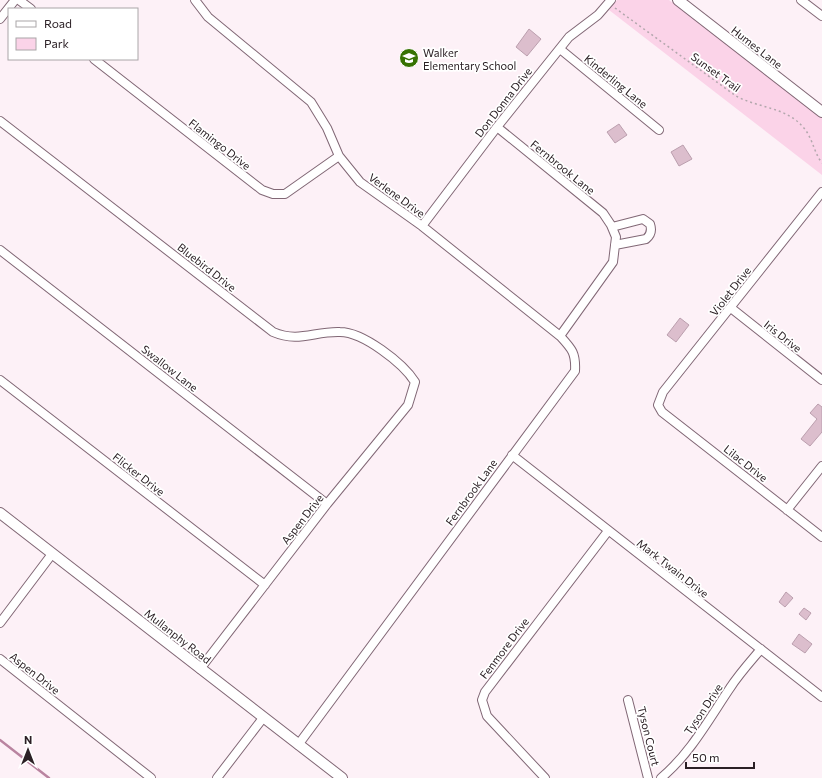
<svg xmlns="http://www.w3.org/2000/svg" width="822" height="778" viewBox="0 0 822 778" font-family="Commissioner,sans-serif">
<style>
.green{fill:#fbd3e8}
.lines{fill:none;stroke-linecap:round;stroke-linejoin:round}
.stream{stroke:#b984a0;stroke-width:2.5}
.building{fill:#dcbecd;stroke:#bb9fae}
.minor-casing{stroke:#816775;stroke-width:10}
.tertiary-casing{stroke:#816775;stroke-width:12}
.path{stroke:#b3a7ad;stroke-width:1.5;stroke-dasharray:2 3;stroke-linecap:butt}
.minor{stroke:#fff;stroke-width:8}
.tertiary{stroke:#fff;stroke-width:10}
.labels{text-anchor:middle;dominant-baseline:central;stroke-width:3.5;stroke-linejoin:round;paint-order:stroke}
.street-label{font-size:11px;fill:#2b2025;stroke:#fff}
.poi-label{font-size:11px;fill:#2b2025;stroke:#fff;text-anchor:start}
</style>
<rect width="100%" height="100%" fill="#fdf1f7"/>
<path class="green" d="M617,0H669L822,117V175L609,10Z"/>
<g class="lines">
<path class="stream" d="M0,740L49,778"/>
</g>
<path class="building" d="M529,29L541,39L527,56L516,47Z
M619,124L627,135L615,143L607,132Z
M683,145L692,159L679,166L671,152Z
M680,318L689,325L676,342L667,335Z
M818,404L822,407V432L810,446L801,439L817,419L810,413Z
M786,592L793,598L785,607L779,602Z
M804,608L811,613L806,620L799,614Z
M799,634L812,644L805,653L792,644Z"/>
<g class="lines">
<g class="minor-casing">
<path id="minor" d="M19,0L31,9
M195,0L208,17L311,102L327,128L339,156L360,182L422,226L560,336C572,349 576,353 575,371L298,745
M801,0L822,16
M0,19L15,0
M560,49L659,130
M94,59L262,190L273,194H285L339,156
M0,121L273,332C299,343 314,331 340,332C363,332 403,363 415,382L408,405L327,504L200,669
M497,127L603,213L611,225L616,237L613,262L560,336
M822,192L663,392L658,405L662,412L822,537
M422,226L497,127L569,37L598,15L611,0
M612,227L643,219L650,224C652,230 651,235 646,239L615,245
M0,250L327,504
M731,308L822,380
M0,380L265,585
M512,455L822,697
M787,510L822,466
M0,623L52,554
M0,659L151,778
M628,700L648,778
M217,778L263,718
M545,778L487,716L482,700L485,692L608,531
M661,778C690,754 709,719 730,688C739,674 750,662 761,649"/>
</g>
<g class="tertiary-casing">
<path id="tertiary" d="M678,0L822,112
M0,513L342,778"/>
</g>
<path class="path" d="M615,8L736,96C758,108 786,107 803,127C813,138 813,151 822,163"/>
<use href="#minor" class="minor"/>
<use href="#tertiary" class="tertiary"/>
</g>
<defs>
<g id="school-disc" transform="scale(1)"><circle r="9.5" fill="#377203" stroke="#fff"/><path d="M0-5L7-2L0 1L-7-2ZM-4 1L0 2.5L4 1V4Q0 6-4 4Z" fill="#fff"/></g>
</defs>
<g fill-rule="evenodd">
<use href="#school-disc" x="409" y="58"/>
</g>
<g class="labels">
<g class="street-label">
<text transform="translate(757 47) rotate(38)">Humes Lane</text>
<text transform="translate(716 72) rotate(36)">Sunset Trail</text>
<text transform="translate(616 81) rotate(39)">Kinderling Lane</text>
<text transform="translate(503 102) rotate(-52)">Don Donna Drive</text>
<text transform="translate(220 144) rotate(38)">Flamingo Drive</text>
<text transform="translate(563 167) rotate(39)">Fernbrook Lane</text>
<text transform="translate(397 195) rotate(36)">Verlene Drive</text>
<text transform="translate(207 267) rotate(38)">Bluebird Drive</text>
<text transform="translate(730 291) rotate(-52)">Violet Drive</text>
<text transform="translate(783 336) rotate(38)">Iris Drive</text>
<text transform="translate(170 368) rotate(38)">Swallow Lane</text>
<text transform="translate(746 463) rotate(38)">Lilac Drive</text>
<text transform="translate(139 474) rotate(38)">Flicker Drive</text>
<text transform="translate(471 492) rotate(-54)">Fernbrook Lane</text>
<text transform="translate(302 519) rotate(-52)">Aspen Drive</text>
<text transform="translate(673 568) rotate(38)">Mark Twain Drive</text>
<text transform="translate(178 636) rotate(38)">Mullanphy Road</text>
<text transform="translate(504 648) rotate(-53)">Fenmore Drive</text>
<text transform="translate(35 673) rotate(38)">Aspen Drive</text>
<text transform="translate(703 709) rotate(-56)">Tyson Drive</text>
<text transform="translate(649 736) rotate(76)">Tyson Court</text>
</g>
<g class="poi-label">
<text x="423" y="52">Walker<tspan x="423" dy="13">Elementary School</tspan></text>
</g>
</g>
<rect x="8" y="8" width="130" height="52" fill="#ffffff" stroke="#aaa6a8"/>
<rect x="16" y="21" width="20" height="6" fill="#ffffff" stroke="#aaa6a8"/>
<text x="44" y="28" font-size="12" fill="#2b2025">Road</text>
<rect x="16" y="38" width="20" height="12" fill="#fbd3e8" stroke="#aaa6a8"/>
<text x="44" y="48" font-size="12" fill="#2b2025">Park</text>
<g transform="translate(28 750)" stroke="#ffffff" stroke-width="3" paint-order="stroke">
<path d="M0-3L7 15L0 10L-7 15Z" fill="#2b2025"/>
<text y="-6" font-size="11" font-weight="bold" text-anchor="middle" fill="#2b2025">N</text>
</g>
<path d="M686 762v6h68v-6" fill="none" stroke="#2b2025" stroke-width="2"/>
<text x="692" y="762" font-size="12" fill="#2b2025" stroke="#ffffff" stroke-width="3" paint-order="stroke">50 m</text>
</svg>
